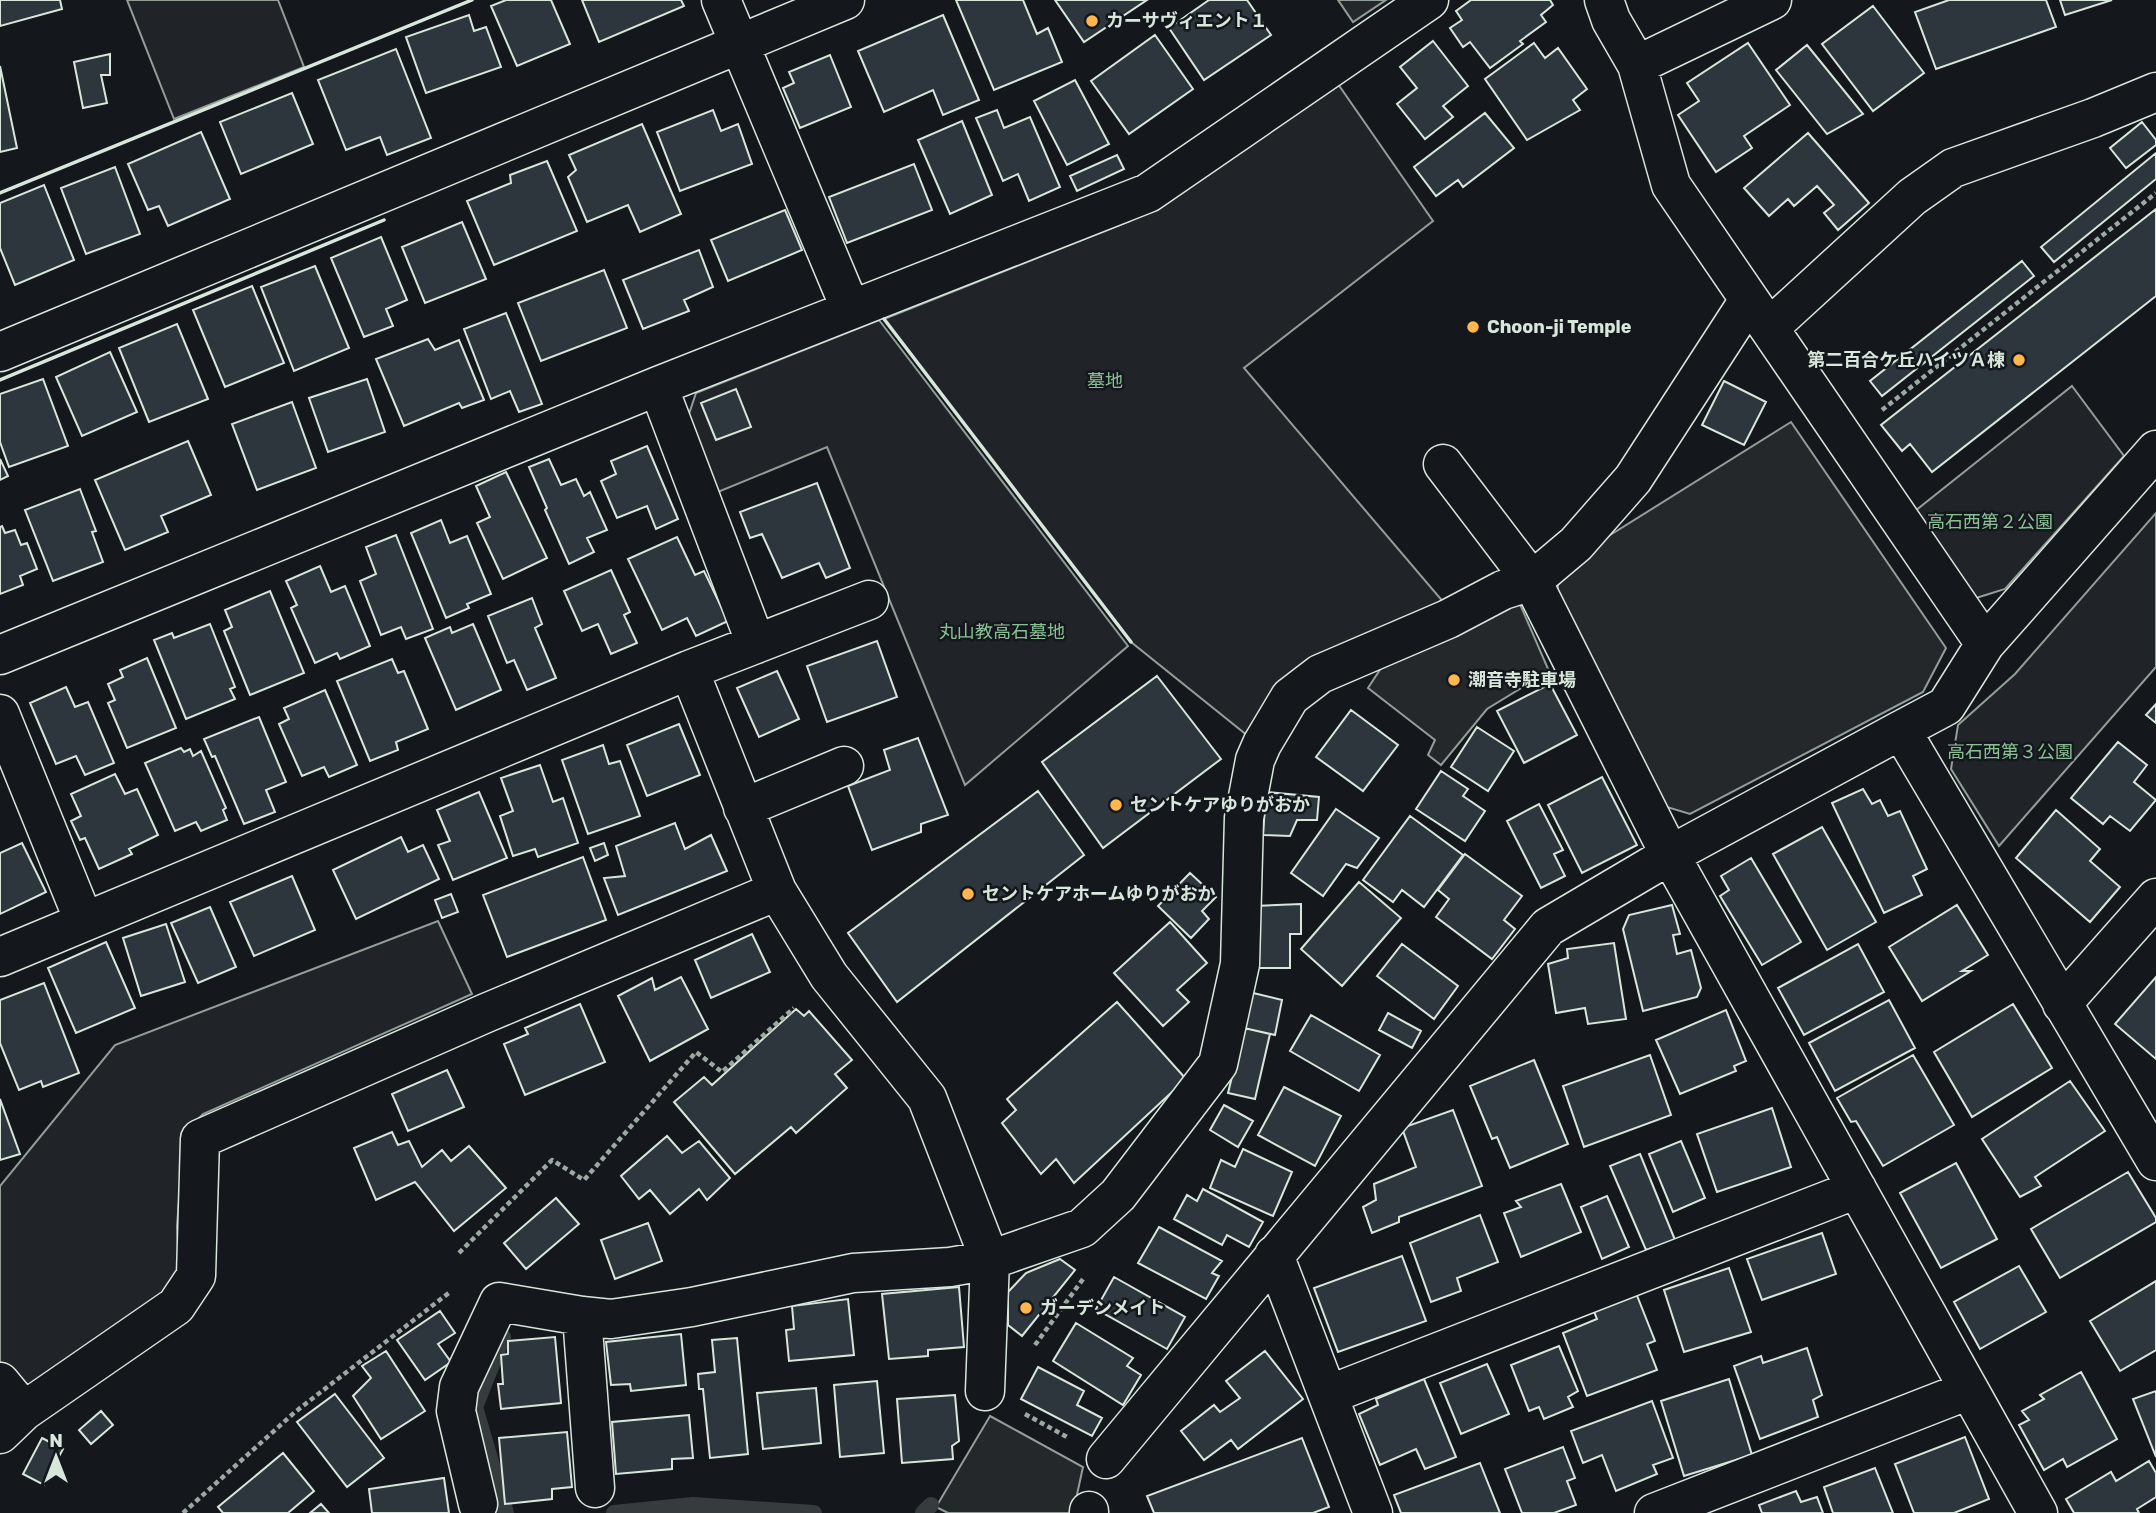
<svg xmlns="http://www.w3.org/2000/svg" width="2156" height="1513" viewBox="0 0 2156 1513" font-family="Rubik,'Noto Sans JP',sans-serif">
<style>
.green{fill:#202428;stroke:#939e99;stroke-width:2}
.parking{fill:#24282b;stroke:#939e99;stroke-width:2}
.lines{fill:none;stroke-linecap:round;stroke-linejoin:round}
.stream{stroke:#363b3e;stroke-width:16}
.building{fill:#2c363c;stroke:#d8e6dc;stroke-width:2}
.minor-casing{stroke:#d8e6dc;stroke-width:41}
.path{stroke:#9da8a2;stroke-width:4.5;stroke-dasharray:5 3.5;stroke-linecap:butt}
.minor{stroke:#14181c;stroke-width:38}
.wall{stroke:#d8e6dc;stroke-width:3.5}
.poi-dot{fill:#ffb74d;stroke:#14181c;stroke-width:2.5}
.labels{text-anchor:middle;dominant-baseline:central;stroke-width:5;stroke-linejoin:round;paint-order:stroke}
.poi-label{font-size:18px;font-weight:bold;fill:#d8e6dc;stroke:#14181c;text-anchor:start}
.park-label{font-size:18px;fill:#8ac095;stroke:#14181c}
</style>
<rect width="100%" height="100%" fill="#14181c"/>
<path class="green" d="M127,0H278L304,67L174,119Z
M1338,84L1433,221L1244,368L1451,611L1253,740L1131,642L884,319L1130,221Z
M879,320L1128,646L965,785L827,447L718,492L688,417L696,393Z
M2072,386L2124,456L2005,589L1976,598L1915,511Z
M2156,513V667L1999,846L1951,769L1958,725L2015,674Z
M438,921L472,994L203,1114L184,1133L177,1226L179,1268L162,1293L24,1390L0,1362V1186L115,1045Z"/>
<path class="parking" d="M1338,0H1386L1353,22Z
M1791,422L1946,648L1923,692L1690,814L1660,805L1557,608L1558,584L1607,537Z
M1519,602L1549,671L1487,709L1441,765L1428,755L1435,740L1368,688L1385,662Z
M990,1416L1083,1467L1073,1513H948L936,1507Z"/>
<g class="lines">
<path class="stream" d="M503,1337L475,1407L506,1513
M614,1513L693,1505L814,1513
M923,1513L931,1505"/>
</g>
<path class="building" d="M0,0H60L62,9L0,26Z
M506,0H551L570,44L517,66L491,6Z
M582,0H681L684,6L599,42Z
M956,0H1023L1037,34L1048,28L1062,62L994,90Z
M1055,0H1147L1084,42Z
M1209,0H1247L1271,35L1204,80L1169,28Z
M1471,0H1550L1553,5L1541,15L1546,22L1520,41L1523,44L1490,68L1470,42L1463,47L1450,28L1462,20L1456,11Z
M1949,0H2046L2056,27L1936,69L1915,12Z
M2060,0H2112L2065,15Z
M1873,6L1924,73L1873,111L1822,44Z
M469,15L474,31L486,27L501,67L426,93L406,37Z
M943,15L979,100L943,115L933,90L884,112L858,51Z
M1155,35L1193,89L1129,134L1091,81Z
M1433,41L1468,86L1443,106L1453,117L1425,139L1397,104L1417,88L1400,67Z
M1534,43L1545,58L1558,48L1587,89L1573,100L1580,110L1527,140L1485,79Z
M1748,43L1790,105L1744,136L1752,148L1716,172L1678,115L1699,101L1687,83Z
M1807,45L1863,114L1827,134L1776,70Z
M396,49L431,138L387,155L380,137L346,150L318,80Z
M110,54V75H101L107,103L83,108L74,62Z
M830,55L851,107L800,128L783,88L794,83L789,72Z
M0,66L17,148L0,152Z
M1075,80L1109,144L1067,165L1034,101Z
M292,93L313,144L241,174L220,122Z
M713,110L721,131L738,124L752,164L680,191L657,132Z
M997,110L1004,128L1030,117L1060,187L1029,201L1018,174L1003,181L976,118Z
M1485,113L1514,148L1463,187L1458,180L1436,196L1414,167Z
M962,121L992,195L950,214L918,140Z
M2142,122L2156,140V145L2126,168L2110,148Z
M642,124L681,214L640,232L628,205L587,222L568,177L576,170L569,155Z
M201,132L230,199L168,226L159,206L148,210L128,164Z
M1808,133L1869,203L1838,230L1824,213L1834,205L1817,186L1794,206L1788,199L1769,216L1744,188Z
M2156,153V179L2054,262L2041,247Z
M1117,155L1124,169L1077,191L1070,176Z
M547,161L577,231L494,265L467,201L511,183L510,175Z
M914,164L932,210L847,243L829,197Z
M115,167L140,234L86,254L61,188Z
M44,185L74,260L15,285L0,248V203Z
M2156,209V296L1932,472L1910,444L1902,451L1881,425Z
M785,210L802,250L728,281L711,240Z
M462,222L486,279L425,303L402,247Z
M381,237L407,300L386,309L393,326L364,337L331,258Z
M699,250L713,287L684,300L689,311L643,329L623,280Z
M2022,261L2034,276L1882,396L1870,381Z
M315,266L349,348L294,371L261,287Z
M604,270L627,328L541,361L518,303Z
M252,286L284,363L225,387L193,310Z
M506,313L542,404L519,412L510,391L491,399L464,329Z
M177,324L208,399L149,422L119,348Z
M428,339L435,350L459,340L484,400L462,408L459,403L404,426L376,359Z
M110,352L137,412L82,436L56,377Z
M43,379L68,446L9,467L0,442V394Z
M367,379L385,432L328,452L309,398Z
M1724,381L1766,402L1744,445L1702,425Z
M736,389L751,427L716,440L701,403Z
M292,402L316,468L257,490L232,424Z
M188,441L211,495L161,516L168,532L125,550L95,480Z
M647,446L678,519L656,529L647,506L617,518L601,481L616,474L611,461Z
M0,459L8,476L0,480Z
M549,459L561,485L576,479L584,496L590,492L607,530L587,538L594,552L569,564L545,510L547,508L529,467Z
M506,472L547,558L503,579L477,523L490,517L476,486Z
M817,483L850,568L826,578L819,563L782,578L762,534L750,538L740,512Z
M80,489L96,531L92,532L103,562L53,581L25,510Z
M441,520L450,543L467,536L491,594L467,604L469,608L446,618L411,533Z
M2,526L5,533L15,530L21,545L27,543L37,569L20,576L23,585L0,594V527Z
M396,535L433,629L406,639L401,627L381,635L360,581L376,574L366,547Z
M677,537L695,575L704,571L728,621L696,636L687,618L662,630L628,559Z
M320,566L331,592L345,586L370,646L340,659L337,653L315,663L291,608L297,605L286,581Z
M611,570L630,612L624,615L637,643L611,654L598,624L582,631L564,591Z
M270,591L304,673L250,695L224,631L232,627L225,610Z
M532,598L542,624L535,628L556,678L527,690L514,660L507,663L488,616Z
M210,624L235,687L230,689L235,699L186,719L154,640L172,633L174,638Z
M473,624L501,690L456,710L425,638L450,627L452,633Z
M877,641L897,697L827,722L807,666Z
M147,658L176,728L127,748L108,703L115,700L108,684L123,677L120,670Z
M392,659L398,673L404,671L428,729L396,742L398,750L370,761L337,681Z
M777,671L799,719L759,737L737,688Z
M1157,676L1221,759L1103,848L1042,762Z
M1550,684L1577,735L1524,763L1497,711Z
M66,687L75,707L88,702L114,763L85,775L76,756L56,764L30,703Z
M325,690L357,765L329,777L324,767L302,776L279,724L289,719L284,708Z
M2156,704V723L2146,715Z
M1351,710L1398,745L1363,791L1316,757Z
M259,717L286,782L266,790L275,812L244,824L215,756L212,757L204,739Z
M679,724L700,775L647,796L627,745Z
M1477,727L1514,751L1488,791L1451,767Z
M918,738L948,815L921,824V832L872,850L848,786L890,770L884,750Z
M2118,742L2147,765L2134,782L2156,800L2130,831L2110,816L2103,824L2071,798Z
M603,745L609,764L620,761L640,816L588,834L562,760Z
M181,748L184,752L190,749L193,756L201,751L226,808L223,810L227,820L201,831L196,822L175,831L145,763Z
M540,765L553,802L563,798L578,843L538,857L535,849L513,856L500,816L513,811L501,778Z
M1441,771L1468,789L1463,796L1485,811L1465,841L1416,809Z
M115,774L125,794L137,789L158,835L129,849L132,854L99,869L85,838L80,840L71,821L81,816L71,794Z
M1602,777L1637,845L1582,873L1548,805Z
M1863,789L1872,804L1880,800L1888,816L1900,811L1927,869L1913,876L1922,895L1884,913L1832,803Z
M1038,791L1084,855L897,1002L848,933Z
M479,792L507,858L453,880L438,845L450,841L437,810Z
M1266,792L1319,797L1317,820H1297L1290,836L1263,835Z
M1539,804L1563,850L1554,854L1565,876L1541,888L1507,821Z
M1336,809L1379,838L1357,868L1346,864L1323,896L1291,873Z
M2056,810L2100,849L2090,861L2120,887L2090,922L2016,858Z
M1410,816L1463,855L1424,907L1402,890L1393,902L1363,880Z
M675,823L685,849L711,835L727,871L618,915L604,878L625,876L616,846Z
M1822,827L1876,922L1827,950L1773,854Z
M401,837L408,852L423,845L439,879L356,919L333,870Z
M22,843L46,892L0,914V853Z
M604,843L608,855L595,861L590,848Z
M1465,854L1522,896L1504,920L1515,929L1492,959L1436,917L1449,899L1438,890Z
M583,857L606,920L507,957L483,895Z
M1751,858L1801,942L1762,965L1720,896L1729,890L1721,876Z
M1190,873L1216,897L1202,911L1209,919L1191,938L1158,906Z
M292,876L315,930L254,956L230,902Z
M1359,882L1401,918L1342,986L1301,949Z
M451,894L458,912L442,918L435,900Z
M1301,904V934H1290V968H1257L1255,906Z
M1672,905L1680,934L1673,935L1677,954L1691,950L1701,988L1697,997L1643,1011L1623,929L1629,915Z
M1957,905L1988,955L1962,971H1971L1922,1001L1889,947Z
M210,907L236,967L198,983L171,923Z
M1170,922L1207,963L1177,990L1189,1002L1163,1026L1114,973Z
M166,924L185,982L141,996L123,938Z
M752,934L770,972L711,998L695,960Z
M106,942L135,1008L76,1033L48,968Z
M1614,943L1626,1019L1588,1024L1585,1008L1556,1013L1548,964L1568,958L1567,949Z
M1402,944L1458,986L1434,1019L1377,976Z
M1858,944L1884,992L1804,1035L1778,988Z
M681,977L708,1029L650,1061L618,996L652,978L655,990Z
M2156,977V1059L2115,1024Z
M44,983L79,1073L43,1087L41,1081L19,1090L0,1043V1000Z
M1249,992L1282,1000L1275,1035L1244,1028Z
M1889,1000L1915,1048L1835,1091L1809,1043Z
M1117,1002L1186,1079L1074,1183L1056,1159L1041,1174L1002,1123L1016,1110L1007,1099Z
M580,1004L605,1062L525,1095L504,1044L528,1034L525,1028Z
M2013,1004L2052,1068L1972,1117L1934,1052Z
M796,1009L804,1016L809,1011L852,1060L835,1074L847,1088L796,1133L791,1127L735,1174L674,1102L704,1077L712,1085Z
M1726,1010L1746,1061L1734,1066L1736,1071L1680,1094L1656,1040Z
M1388,1013L1421,1031L1412,1048L1379,1030Z
M1311,1015L1380,1055L1359,1091L1290,1051Z
M1244,1028L1270,1034L1255,1099L1228,1093Z
M1650,1055L1671,1115L1584,1147L1563,1086Z
M1913,1055L1954,1125L1883,1166L1856,1121L1851,1122L1837,1098Z
M1534,1060L1568,1144L1510,1168L1497,1137L1492,1139L1470,1086Z
M447,1070L464,1107L408,1131L392,1094Z
M2070,1081L2105,1131L2035,1177L2041,1186L2020,1197L1982,1139Z
M1284,1087L1341,1116L1315,1166L1258,1135Z
M0,1099L20,1154L0,1160Z
M1224,1105L1253,1121L1238,1147L1210,1130Z
M1772,1108L1791,1167L1717,1192L1697,1134Z
M1453,1110L1482,1186L1399,1217V1222L1372,1233L1363,1207L1376,1200L1374,1184L1416,1167L1402,1128Z
M392,1132L398,1145L409,1141L422,1167L442,1150L451,1161L469,1146L506,1188L454,1231L415,1182L376,1200L354,1148Z
M667,1136L682,1153L699,1141L730,1178L707,1200L699,1189L670,1214L650,1190L639,1199L621,1176Z
M1681,1141L1705,1198L1673,1212L1649,1154Z
M1243,1149L1292,1172L1273,1216L1210,1188L1221,1160L1235,1167Z
M1640,1154L1675,1240L1646,1250L1610,1166Z
M1956,1163L1997,1239L1941,1268L1900,1193Z
M2128,1172L2156,1218V1222L2060,1278L2031,1229Z
M1561,1184L1581,1232L1521,1257L1504,1213L1521,1207L1516,1201Z
M1203,1189L1263,1222L1249,1247L1227,1235L1222,1245L1174,1219L1187,1195L1197,1201Z
M1607,1196L1629,1247L1602,1259L1581,1207Z
M556,1198L579,1224L526,1269L504,1243Z
M1480,1215L1498,1262L1457,1278L1461,1291L1431,1302L1410,1243Z
M648,1223L662,1261L615,1279L601,1240Z
M1159,1227L1222,1261L1212,1273L1219,1276L1206,1299L1138,1263Z
M1822,1233L1836,1274L1762,1300L1747,1259Z
M1402,1256L1426,1321L1338,1352L1314,1288Z
M1060,1259L1075,1270L1022,1336L1008,1325V1292L1026,1273Z
M2019,1266L2046,1312L1980,1349L1954,1302Z
M1729,1268L1751,1332L1684,1352L1664,1290Z
M1114,1277L1185,1317L1167,1349L1096,1309Z
M2156,1281V1350L2120,1371L2090,1321Z
M959,1287L964,1347L928,1350V1356L889,1359L882,1294Z
M1636,1293L1655,1341L1647,1344L1657,1370L1587,1396L1563,1333L1597,1319L1593,1309Z
M848,1299L854,1355L789,1361L786,1330L794,1329L792,1306Z
M440,1311L455,1333L438,1344L451,1362L425,1380L397,1340Z
M1076,1323L1133,1358L1127,1366L1141,1375L1123,1405L1053,1361Z
M681,1334L686,1385L631,1391L630,1384L611,1385L606,1342Z
M555,1337L561,1403L501,1409L498,1384H503L501,1355L508,1354V1341Z
M737,1338L748,1454L710,1458L703,1389H699L698,1374L715,1372L712,1340Z
M1559,1346L1578,1391L1568,1397L1573,1407L1544,1419L1539,1407L1529,1411L1511,1365Z
M1807,1348L1822,1395L1813,1400L1818,1417L1760,1439L1734,1366L1761,1356L1763,1363Z
M386,1351L425,1411L381,1439L353,1396L371,1378L362,1366Z
M1265,1351L1303,1399L1238,1449L1231,1440L1204,1460L1181,1431L1214,1405L1220,1412L1240,1398L1226,1381Z
M1487,1364L1509,1414L1461,1434L1440,1383Z
M1038,1367L1084,1391L1077,1405L1102,1418L1092,1436L1021,1399Z
M2081,1372L2117,1439L2067,1467L2063,1459L2044,1470L2019,1425L2029,1420L2022,1411L2044,1399L2040,1395Z
M1424,1379L1456,1457L1425,1469L1416,1449L1380,1465L1359,1414L1378,1405L1376,1399Z
M1729,1379L1752,1455L1684,1476L1661,1401Z
M877,1381L884,1453L840,1457L834,1385Z
M816,1388L821,1443L763,1449L757,1393Z
M2156,1391V1457L2133,1399Z
M335,1394L384,1458L347,1487L297,1422Z
M955,1395L959,1441L952,1446L953,1459L902,1463L897,1399Z
M1652,1401L1673,1458L1653,1465L1657,1474L1616,1491L1602,1455L1583,1463L1571,1431Z
M101,1411L113,1425L91,1444L79,1430Z
M689,1415L693,1458L672,1459V1469L616,1474L612,1422Z
M567,1432L572,1487L552,1489V1499L505,1504L499,1438Z
M1965,1437L1989,1499L1954,1513H1914L1895,1464Z
M42,1438L63,1449L44,1485L23,1474Z
M1302,1438L1329,1507L1313,1513H1154L1147,1496Z
M1563,1447L1575,1478L1567,1481L1576,1505L1554,1513H1522L1505,1469Z
M283,1453L314,1491L288,1513H223L218,1507Z
M2149,1461L2156,1473V1497L2137,1509L2139,1513H2074L2066,1499L2111,1472L2116,1481Z
M1480,1463L1500,1513H1401L1394,1495Z
M1875,1468L1893,1513H1833L1824,1487Z
M444,1478L449,1513H372L369,1489Z
M1796,1491L1801,1502L1817,1497L1823,1513H1762L1759,1505Z
M321,1504L329,1513H310Z"/>
<g class="lines">
<g class="minor-casing">
<path id="minor" d="M721,0L851,310
M1604,0L1611,20L1637,65L1671,185L1985,644
M1637,65L1772,0
M1769,328L1912,197L1953,168L2093,118L2156,92
M0,352L845,0
M658,386L756,644
M2156,450L1985,644L1946,706L1901,730L2156,1161
M1443,464L1532,581L1670,855L2038,1513
M0,655L658,386L1148,193L1429,0
M689,670L777,891L829,976L927,1098L990,1260L985,1391
M0,714L84,921
M743,808L844,766
M0,957L689,670L869,600
M2062,1004L2156,898
M1274,1255L1373,1513
M582,1316L595,1488
M0,1382L24,1411L0,1420
M1328,1395L1857,1189
M0,1434L24,1411L176,1306L196,1276L200,1139L486,1013L777,891
M1106,1459L1548,927L1670,855L1901,730
M478,1504L456,1411L459,1387L499,1302L582,1316L611,1319L692,1307L853,1273L950,1267L990,1260L1082,1228L1118,1195L1218,1064L1240,964L1244,818L1255,760L1262,744L1290,697L1320,674L1448,619L1503,590L1532,581L1576,544L1633,479L1749,300
M1089,1511V1513
M1654,1513L1969,1390"/>
</g>
<path class="path" d="M1882,410L2156,193
M459,1253L552,1160L584,1180L696,1052L722,1072L794,1008
M1035,1345L1083,1279
M1025,1414L1067,1437
M183,1513L295,1412L450,1292"/>
<use href="#minor" class="minor"/>
<path class="wall" d="M0,193L472,0
M884,319L1131,642
M0,380L384,220"/>
</g>
<g class="poi-dot">
<circle cx="1092" cy="21" r="7"/>
<circle cx="1473" cy="327" r="7"/>
<circle cx="2019" cy="360" r="7"/>
<circle cx="1454" cy="680" r="7"/>
<circle cx="1116" cy="805" r="7"/>
<circle cx="968" cy="894" r="7"/>
<circle cx="1026" cy="1308" r="7"/>
</g>
<g class="labels">
<g class="poi-label">
<text x="1106" y="21">カーサヴィエント１</text>
<text x="1487" y="327">Choon-ji Temple</text>
<text x="2005" y="360" text-anchor="end">第二百合ケ丘ハイツＡ棟</text>
<text x="1468" y="680">潮音寺駐車場</text>
<text x="1130" y="805">セントケアゆりがおか</text>
<text x="982" y="894">セントケアホームゆりがおか</text>
<text x="1040" y="1308">ガーデンメイト</text>
</g>
<g class="park-label">
<text x="1105" y="381">墓地</text>
<text x="1990" y="522">高石西第２公園</text>
<text x="1002" y="632">丸山教高石墓地</text>
<text x="2010" y="752">高石西第３公園</text>
</g>
</g>
<g transform="translate(56 1457)" stroke="#14181c" stroke-width="5" paint-order="stroke">
<path d="M0-5L12 26L0 18L-12 26Z" fill="#d8e6dc"/>
<text y="-10" font-size="19" font-weight="bold" text-anchor="middle" fill="#d8e6dc">N</text>
</g>
</svg>
